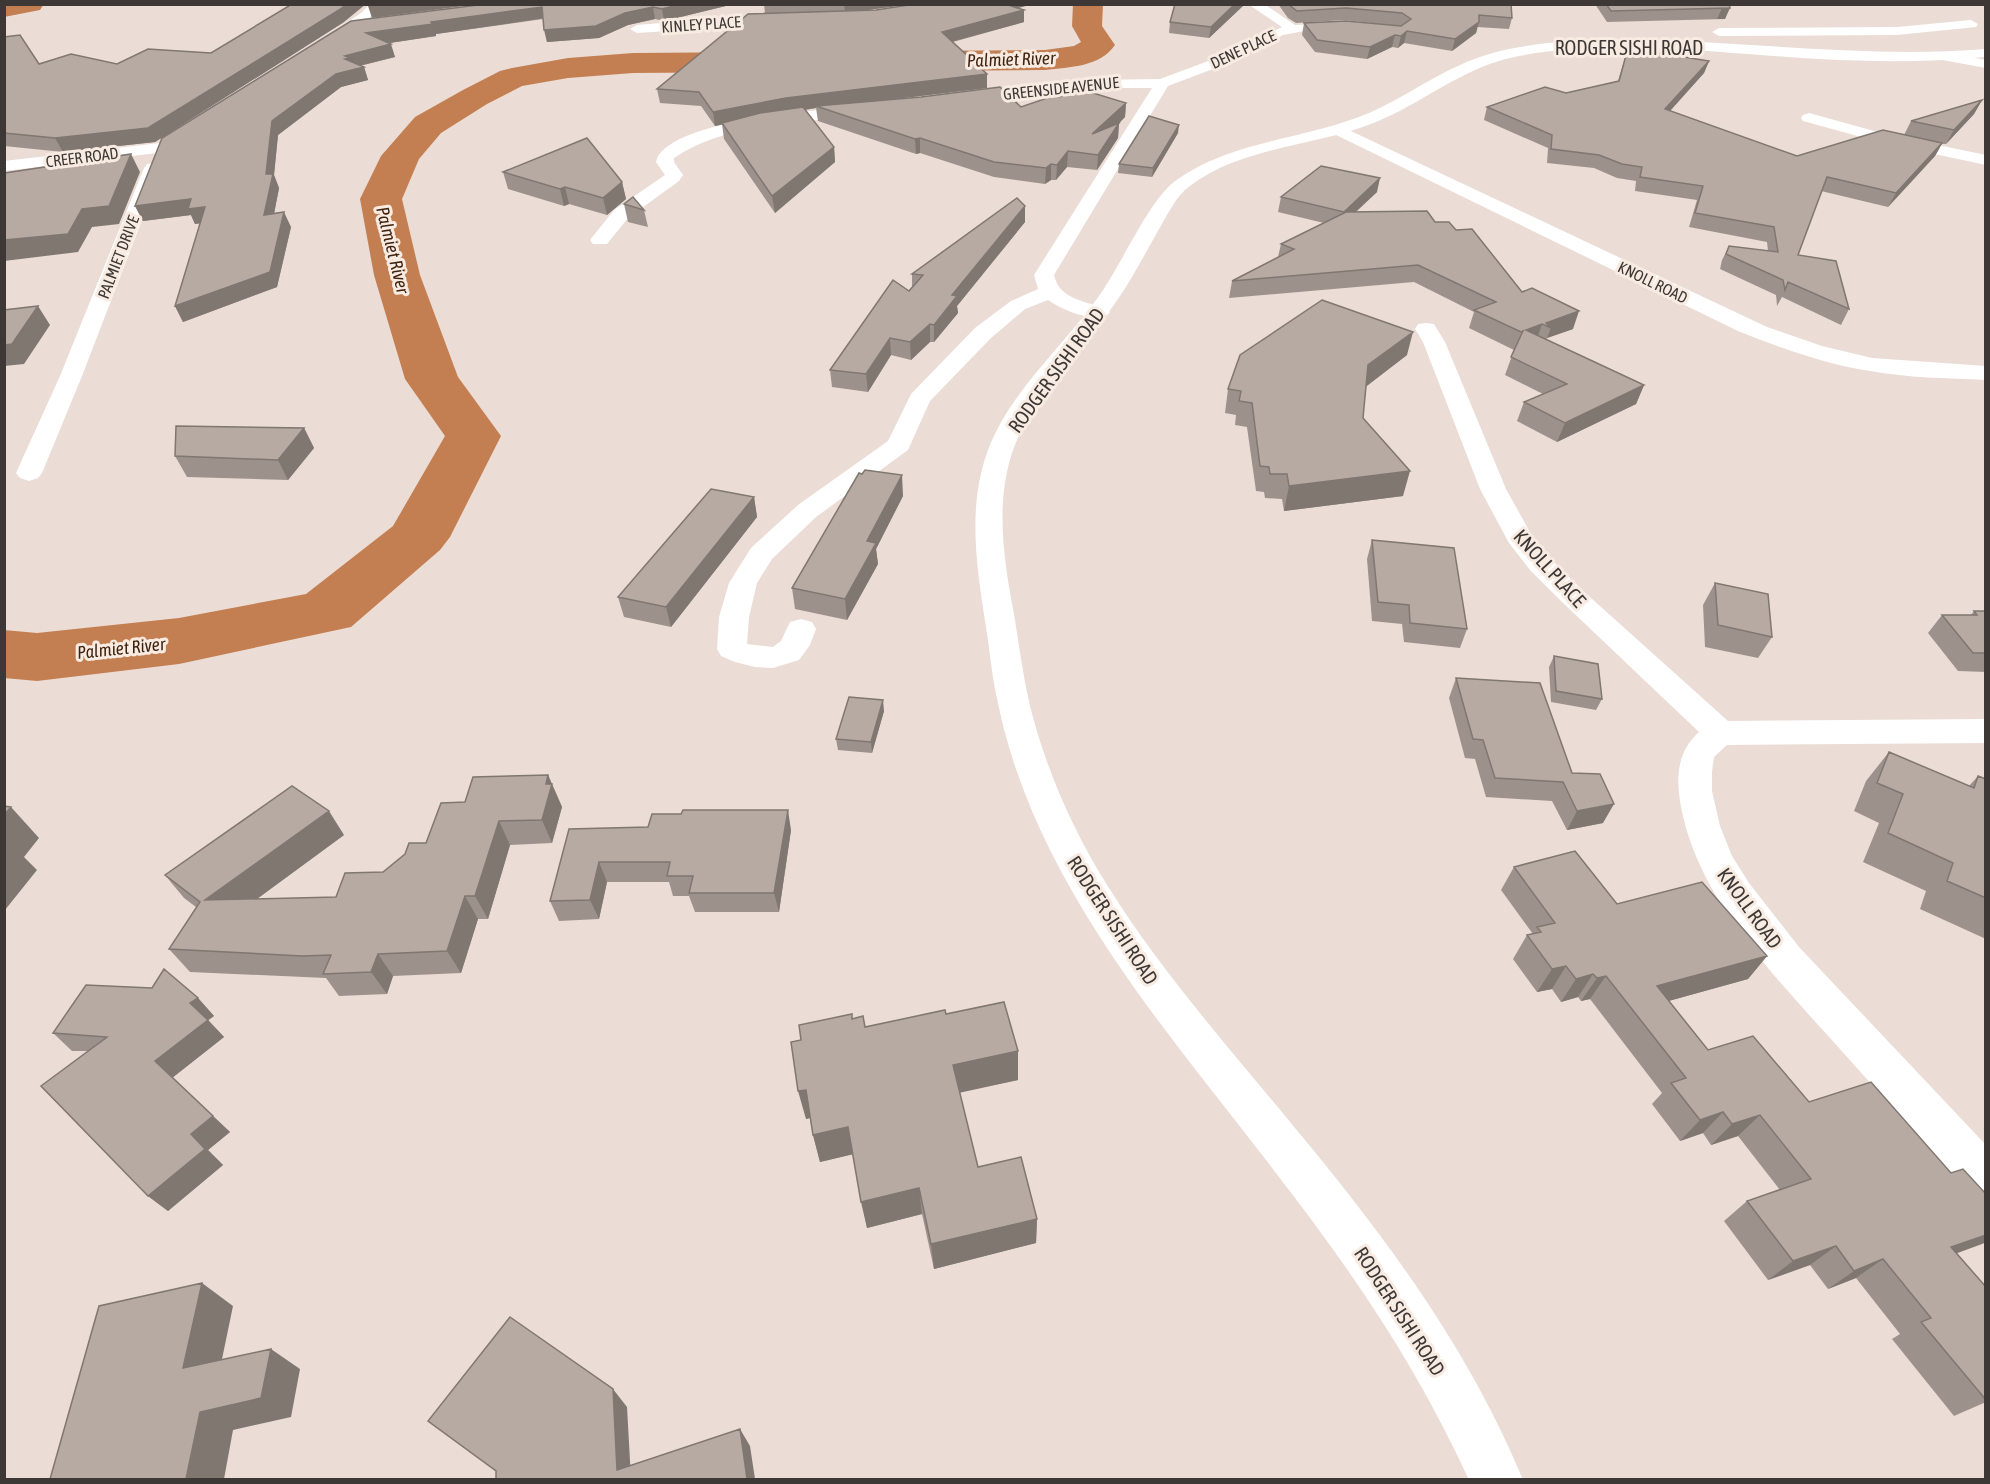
<svg xmlns="http://www.w3.org/2000/svg" width="1990" height="1484" viewBox="0 0 1990 1484" font-family="'Asap Condensed',sans-serif">
<style>
.lines{fill:none;stroke-linecap:round;stroke-linejoin:round}
.river{fill:#c37f52;fill-rule:evenodd}
.minor{fill:#fff;fill-rule:evenodd}
.major{fill:#fff;fill-rule:evenodd}
.wall{fill:#9d928b}
.shaded-wall{fill:#807771}
.building{fill:#b7aaa2;stroke:#807771;stroke-width:1.5}
.labels{text-anchor:middle;dominant-baseline:central;stroke-width:6;stroke-linejoin:round;paint-order:stroke}
.far-street-label{font-size:16px;fill:#3d3835;stroke:#f8ebe2}
.far-water-label{font-size:18px;font-style:italic;fill:#3f230f;stroke:#f8ebe2}
.street-label{font-size:20px;fill:#3d3835;stroke:#f8ebe2}
</style>
<rect width="100%" height="100%" fill="#ebddd5"/>
<g class="lines">
<path class="river" d="M4,4H44L40,10L4,17Z
M1073,4H1103L1102,26L1115,45C1100,67 1070,67 1045,70L633,73L568,78L522,86L487,104L441,133L419,159L402,199L420,275L458,377L501,436L450,537L440,550L351,627L179,664L37,681L4,678V630L37,633L179,618L306,594L393,526L445,436L405,379L374,275L360,199L381,156L415,117L463,90L500,71L512,68L568,58L633,53L1045,50L1074,46L1081,42L1072,26Z"/>
<path class="minor" d="M370,4H383C373,17 333,52 318,48L316,45L318,42L361,13Z
M1248,4H1264L1295,25L1346,23L1353,27L1346,31H1304L1283,35L1221,66L1168,86L1054,275C1059,299 1086,302 1106,308L1110,312L1106,316C1089,321 1062,310 1048,300L1025,309L991,338L930,401L908,450L816,517L772,559L757,583L749,617L747,644L773,647L781,641L790,622L801,619L812,622L816,629L810,645L799,660L773,668L755,667L735,662L721,656L717,649L719,617L729,583L751,548L798,505L888,441L911,394L975,328L1011,301L1038,289L1034,275L1152,88H1088L964,104L956,99L959,96L1088,80L1160,79L1211,60L1282,27Z
M785,16L790,17L792,20L790,23L637,33L630,29L637,25L734,17Z
M1971,20L1978,24L1976,27L1897,35L1719,36L1712,32L1719,28L1897,27Z
M1942,52L1986,60V68L1937,59L1935,56Z
M862,106L868,108L870,111L868,114C851,118 833,119 817,120C767,125 716,130 674,158V162L683,175L679,181L628,218L607,244H593L590,240L614,210L665,175L656,162L658,156C685,118 816,111 862,106Z
M1809,113L1885,134L1986,155V165L1883,143L1803,121L1801,118L1803,115Z
M1338,125L1767,327L1822,346L1872,358L1986,366V380C1947,378 1908,378 1870,371C1825,364 1781,348 1738,331L1332,133L1330,130Z
M160,143L168,148L166,152L4,171V161Z
M153,163L159,164L162,168L82,376L42,473L38,478L29,481L20,478L16,473L60,376L144,168L147,164Z
M1426,323L1434,324L1445,342L1506,489L1531,534L1550,558L1581,589L1728,721L1986,719V743L1727,745L1714,757L1712,772V791L1720,826L1732,856L1749,883L1799,947L1986,1145V1199L1970,1193C1929,1148 1888,1103 1848,1058C1785,987 1699,904 1681,807C1676,779 1676,753 1699,732L1561,601L1530,570L1509,543L1480,489L1423,342L1415,329L1418,324Z"/>
<path class="major" d="M1583,40C1718,36 1851,60 1986,49V57C1919,63 1854,62 1787,57C1698,51 1607,39 1519,56C1463,66 1423,104 1371,124C1312,147 1236,147 1185,190C1174,200 1167,216 1159,229C1146,252 1133,277 1118,299C1084,349 1032,394 1012,453C995,505 1004,562 1014,614C1019,645 1023,676 1030,706C1046,770 1074,833 1109,888C1163,974 1231,1050 1295,1128C1385,1236 1469,1349 1523,1480H1469C1414,1360 1347,1264 1266,1160C1189,1060 1107,964 1050,850C1027,804 1008,753 998,703C992,678 990,652 986,627C977,569 967,509 987,453C1008,393 1063,347 1099,296C1120,267 1149,201 1174,182C1226,143 1296,140 1356,118C1393,105 1424,81 1460,65C1497,47 1542,43 1583,40Z"/>
</g>
<path class="wall" d="M486,4H734L664,21L655,19L628,25L599,38L547,42L543,19L436,34V36L389,43L395,57L360,66L364,67L368,80L341,87L278,135L274,175L279,188L274,213L291,227L277,287L183,322L175,306L200,223L195,224L191,215L143,221L135,206L351,21Z
M764,4H912L860,11L1018,8L1024,22L953,42L987,88L885,100L1021,107L1059,97L1126,103L1125,117L1119,123L1118,138L1097,170L1067,167L1056,180H1051L1045,184L994,177L920,153L916,154L818,121L816,108L805,110L834,147L835,162L775,213L724,139L722,124L715,126L701,106L660,103L657,89L765,14Z
M1175,4H1245L1209,38L1169,33L1170,22Z
M1278,4H1511L1512,18L1509,29L1477,27L1476,33L1452,51L1404,43L1398,48L1392,47L1367,59L1315,52L1302,35L1304,23L1400,26L1344,20L1296,23L1288,18Z
M1595,4H1729L1725,19L1607,22Z
M344,22L155,142L63,152L4,146V37L39,64H117L211,53Z
M1628,48L1709,61L1704,73L1670,111L1797,156L1904,135L1911,121L1982,100L1974,114L1946,144H1942L1935,156L1888,207L1821,191L1798,255L1849,309L1841,325L1782,297L1777,306L1776,295L1720,269L1722,260L1729,246L1768,251L1767,242L1689,227L1697,200L1635,191L1636,181L1617,178L1594,168L1547,163L1548,148L1484,120L1487,107L1566,93L1618,81Z
M1178,133L1152,177L1118,173L1119,164Z
M503,172L622,182L626,199L607,215L569,204L564,206L508,189Z
M1377,192L1356,212L1435,222L1456,230L1522,292L1573,329L1547,338L1546,340L1644,385L1636,404L1557,442L1517,421L1524,402L1543,394L1505,375L1514,350L1469,328L1474,312L1414,282L1229,298L1232,281L1278,257L1281,244L1324,223L1278,212L1281,197Z
M624,204L644,210L648,227L628,222Z
M1025,206V222L957,306L958,313L934,342H930L911,360L891,355L868,392L832,387L830,370L912,287V274Z
M1407,355L1366,386L1363,418L1403,496L1284,511L1282,499L1265,498L1264,492L1256,491L1247,427L1235,425L1236,415L1225,413L1228,389Z
M304,428L314,448L288,480L187,477L175,456Z
M862,474L903,496L876,549L878,564L847,620L795,609L792,588Z
M754,497L757,517L671,627L624,617L618,597Z
M1372,540L1467,629L1460,648L1404,642L1402,624L1372,621L1367,559Z
M1715,583L1772,637L1758,658L1705,647L1703,605Z
M1974,611H1986V672L1958,671L1928,633L1942,615H1971Z
M1554,656L1602,699L1596,710L1551,702L1549,667Z
M1456,678L1572,773L1603,823L1567,830L1552,801L1486,797L1475,759L1465,758L1449,698Z
M884,711L872,753L838,750L836,739Z
M1889,752L1969,786L1978,776L1986,779V939L1920,909L1926,891L1863,862L1879,823L1854,811L1866,781Z
M548,775L562,807L552,843L510,845L488,919H478L461,973L393,976L387,994L339,996L326,978L190,972L169,949L196,907L184,898L165,875L344,835L257,899L336,897L383,872L426,843L465,802Z
M569,829L791,830L779,912H695L689,896H673L669,882H607L599,919L559,921L550,901Z
M1514,867L1617,904L1767,956L1748,979L1668,1001L1708,1050L1951,1173L1986,1194V1242L1956,1253L1986,1287V1402L1954,1416L1892,1339L1900,1334L1856,1278L1828,1289L1810,1265L1768,1280L1724,1221L1747,1201L1780,1190L1738,1136L1711,1145L1703,1133L1680,1141L1652,1104L1662,1093L1590,999L1581,1001L1578,997L1561,1002L1552,989L1537,992L1513,959L1527,935L1533,934L1501,890Z
M152,988L198,998L214,1016L208,1020L224,1037L172,1078L230,1132L208,1150L223,1165L168,1211L148,1196L87,1051H72L53,1033Z
M946,1014L1018,1051V1080L959,1092L978,1167L1037,1219L1036,1243L934,1269L922,1214L867,1228L853,1154L820,1162L813,1135L810,1118L806,1119L801,1040L852,1019L865,1027Z"/>
<path class="shaded-wall" d="M347,4H366L344,22L155,142L63,152L55,138Z
M381,4H479L372,18L368,6Z
M682,4H734L664,21L662,9Z
M844,4H912L845,13Z
M997,4H1033L997,14Z
M1235,4H1245L1209,38L1211,27Z
M542,7L545,18L436,34V36L370,46L366,33L431,22Z
M653,7L655,19L628,25L599,38L547,42L544,30Z
M1722,8H1730L1725,19H1717Z
M1024,10V22L943,44L942,32Z
M1479,22L1476,33L1452,51L1455,39Z
M1407,31L1404,43L1398,48L1401,36Z
M1395,35L1392,47L1367,59L1370,47Z
M391,44L395,57L354,67H364L368,80L341,87L278,135L274,175L279,188L271,230L264,215L266,174L272,121L345,56Z
M1709,61L1704,73L1660,122L1665,109Z
M987,74V88L821,108L816,106V108L788,112L715,126L713,112L786,98Z
M1982,100L1974,114L1946,144L1954,130Z
M1126,103L1125,117L1119,123L1118,138L1097,170L1098,155L1092,134Z
M1179,125L1178,133L1152,177L1153,168Z
M920,138V153L916,154L915,139Z
M1942,143L1935,156L1888,207L1896,193Z
M834,147L835,162L775,213L772,196Z
M1068,151L1067,167L1056,180L1057,165Z
M131,154L140,172L119,224L92,227L78,252L4,261V240Z
M1051,164V180L1045,184L1046,168Z
M1380,178L1377,192L1340,226L1344,212Z
M622,182L626,199L607,215L603,198Z
M565,187L569,204L564,206L560,189Z
M191,199L205,207L212,222L195,224L191,215L143,221L135,206Z
M1025,206V222L957,306L958,313L934,342V325L952,295Z
M284,212L291,227L277,287L183,322L175,306Z
M38,306L50,325L24,364L4,366V345Z
M1579,311L1573,329L1547,338L1551,328L1546,323Z
M930,324V342L911,360L910,342Z
M1542,324L1536,342L1526,330Z
M1413,332L1407,355L1363,389L1368,365Z
M890,338L891,355L868,392L866,374Z
M1644,385L1636,404L1557,442L1565,423Z
M304,428L314,448L288,480L278,460Z
M1410,471L1403,496L1284,511L1289,486Z
M902,475L903,496L876,549L878,564L847,620L845,599L867,541Z
M754,497L757,517L671,627L666,607Z
M883,700L884,711L872,753L871,742Z
M548,775L562,807L552,843L542,820L546,784Z
M1614,804L1603,823L1567,830L1577,811Z
M11,807L39,838L24,857L37,870L5,910L4,909V815Z
M788,810L791,830L779,912L774,893Z
M329,811L344,835L224,923L205,900Z
M499,821L510,845L488,919L475,896Z
M599,862L607,882L599,919L590,900Z
M465,896L478,919L461,973L447,951Z
M378,954L393,976L387,994L371,972Z
M1767,956L1748,979L1640,1009L1657,986Z
M1566,966L1552,989L1537,992L1552,969Z
M1593,974L1578,997L1561,1002L1576,979Z
M1606,976L1590,999L1581,1001L1597,978Z
M198,998L214,1016L207,1021L190,1003Z
M208,1020L224,1037L172,1078L155,1061Z
M1018,1051V1080L954,1094L953,1065Z
M806,1090L813,1117L806,1119L798,1091Z
M1723,1112L1703,1133L1680,1141L1700,1120Z
M1760,1115L1738,1136L1711,1145L1732,1124Z
M213,1116L230,1132L208,1150L223,1165L168,1211L148,1196L191,1134Z
M848,1127L854,1154L820,1162L813,1135Z
M919,1188L922,1214L867,1228L861,1202Z
M1037,1219L1036,1243L934,1269L931,1244Z
M1986,1235V1242L1982,1244L1922,1266L1951,1247Z
M1836,1246L1810,1265L1768,1280L1793,1261Z
M1883,1259L1856,1278L1828,1289L1854,1271Z
M202,1283L233,1306L216,1388L183,1368Z
M271,1349L300,1369L291,1417L233,1430L224,1479H186L200,1412Z
M613,1389L627,1407L631,1479L617,1470Z
M740,1429L750,1446L755,1479H747Z"/>
<path class="building" d="M292,4H347L339,10L148,128L55,138L4,133V37L20,35L39,64L71,54L117,64L148,49L211,53Z
M486,4H682L662,9L653,7L625,13L596,26L544,30L542,7L431,22L433,24L366,33L391,44L345,56L350,58L345,59L364,67L336,74L272,121L266,174H273L264,215L284,212L270,272L175,306L205,207L188,209L191,199L135,206L162,138L351,21Z
M915,4H1005L1024,10L942,32L987,74L786,98L713,112L699,92L657,89L748,14L876,10Z
M1175,4H1235L1211,27L1170,22Z
M1288,4H1511L1512,18L1479,15V22L1455,39L1407,31L1401,36L1395,35L1370,47L1317,40L1304,23L1346,21L1401,26L1411,19L1402,13L1346,8L1297,11Z
M1606,4H1729L1730,8L1611,11Z
M1628,48L1709,61L1665,109L1797,156L1883,130L1942,143L1896,193L1827,177L1798,255L1836,261L1849,309L1788,282L1785,290L1783,280L1726,254L1729,246L1778,252L1774,227L1695,213L1703,186L1640,177L1642,167L1622,164L1599,155L1551,149L1552,135L1487,107L1545,87L1566,93L1619,81Z
M1000,87L1021,107L1053,96L1059,97L1080,89L1126,103L1092,134L1119,123L1098,155L1068,151L1057,165L1051,164L1046,168L994,162L920,138L915,139L816,106L921,97Z
M1982,100L1954,130L1911,121Z
M803,107L834,147L772,196L722,123L760,113Z
M1149,116L1179,125L1153,168L1119,164Z
M587,138L622,182L603,198L565,187L560,189L503,172Z
M131,154L109,206L82,209L68,234L4,240L5,173Z
M1321,166L1380,178L1344,212L1281,197Z
M633,197L644,210L624,204Z
M1017,198L1025,206L952,295L957,296L934,325L930,324L910,342L890,338L866,374L830,370L893,280L909,291L923,275L912,274Z
M1427,211L1435,222H1449L1456,230L1472,229L1522,292L1532,288L1579,311L1546,323L1551,328L1542,324L1526,330L1644,385L1565,423L1524,402L1567,384L1511,357L1523,331L1521,332L1474,310L1496,302L1418,265L1232,281L1294,249L1281,244L1346,212Z
M1322,300L1413,332L1368,365L1363,418L1410,471L1289,486L1287,474H1270L1269,467L1260,466L1252,403L1239,401L1241,391L1228,389L1240,355Z
M38,306L12,344L4,345V310Z
M176,426L304,428L278,460L175,456Z
M865,470L902,475L867,541L876,543L845,599L792,588L859,473L862,474Z
M711,489L754,497L666,607L618,597Z
M1372,540L1454,548L1467,629L1410,623L1409,605L1378,602Z
M1715,583L1768,594L1772,637L1718,625Z
M1974,611H1986V653H1973L1942,615H1977Z
M1554,656L1598,664L1602,699L1556,691Z
M1456,678L1540,683L1572,773L1600,774L1614,804L1577,811L1563,782L1495,778L1483,740L1473,739Z
M849,697L883,700L871,742L836,739Z
M1889,752L1974,788L1978,776L1986,779V898L1947,881L1953,863L1888,833L1903,794L1877,783Z
M548,775L546,784H552L542,820L499,821L475,896H465L447,951L378,954L371,972L323,974L331,955L302,956L169,949L200,902L165,875L292,786L329,811L205,900L336,897L345,873L383,872L405,854L409,843H426L441,803L465,802L473,777Z
M4,806L11,807L4,815Z
M683,810H788L774,893H689L693,876H667L670,862H599L590,900L550,901L569,829L648,827L652,814H681Z
M1575,851L1617,904L1702,882L1767,956L1657,986L1708,1050L1753,1036L1809,1102L1871,1082L1951,1173L1963,1169L1986,1194V1235L1951,1247L1986,1287V1400L1921,1322L1931,1318L1883,1259L1854,1271L1836,1246L1793,1261L1747,1201L1811,1179L1760,1115L1732,1124L1723,1112L1700,1120L1671,1083L1686,1078L1606,976L1597,978L1593,974L1576,979L1566,966L1552,969L1527,935L1541,932L1537,927L1555,923L1514,867Z
M164,969L198,998L190,1003L208,1020L155,1061L213,1116L191,1134L205,1149L148,1196L41,1086L107,1037L53,1033L86,985L152,988Z
M1004,1002L1018,1051L953,1065L978,1167L1021,1157L1037,1219L931,1244L919,1188L861,1202L848,1127L813,1135L806,1090L798,1091L791,1042L801,1040L799,1025L852,1014V1019L863,1016L865,1027L945,1010L946,1014Z
M202,1283L183,1368L271,1349L261,1398L200,1412L186,1479H50L99,1306Z
M510,1317L613,1389L617,1470L740,1429L747,1479H496V1471L428,1421Z"/>
<g class="labels">
<g class="far-street-label">
<text transform="translate(701 24) rotate(-4)">KINLEY PLACE</text>
<text transform="translate(1243 49) rotate(-25)">DENE PLACE</text>
<text transform="translate(1061 88) rotate(-6)">GREENSIDE AVENUE</text>
<text transform="translate(82 157) rotate(-7)">CREER ROAD</text>
<text transform="translate(118 257) rotate(-69)">PALMIET DRIVE</text>
<text transform="translate(1653 282) rotate(26)">KNOLL ROAD</text>
</g>
<g class="far-water-label">
<text transform="translate(1011 59) rotate(-2)">Palmiet River</text>
<text transform="translate(393 250) rotate(76)">Palmiet River</text>
<text transform="translate(121 648) rotate(-6)">Palmiet River</text>
</g>
<g class="street-label">
<text x="1629" y="47">RODGER SISHI ROAD</text>
<text transform="translate(1056 370) rotate(-54)">RODGER SISHI ROAD</text>
<text transform="translate(1550 568) rotate(48)">KNOLL PLACE</text>
<text transform="translate(1750 908) rotate(54)">KNOLL ROAD</text>
<text transform="translate(1113 920) rotate(57)">RODGER SISHI ROAD</text>
<text transform="translate(1400 1311) rotate(57)">RODGER SISHI ROAD</text>
</g>
</g>
<rect width="1990" height="1484" fill="none" stroke="#3d3835" stroke-width="12"/>
</svg>
